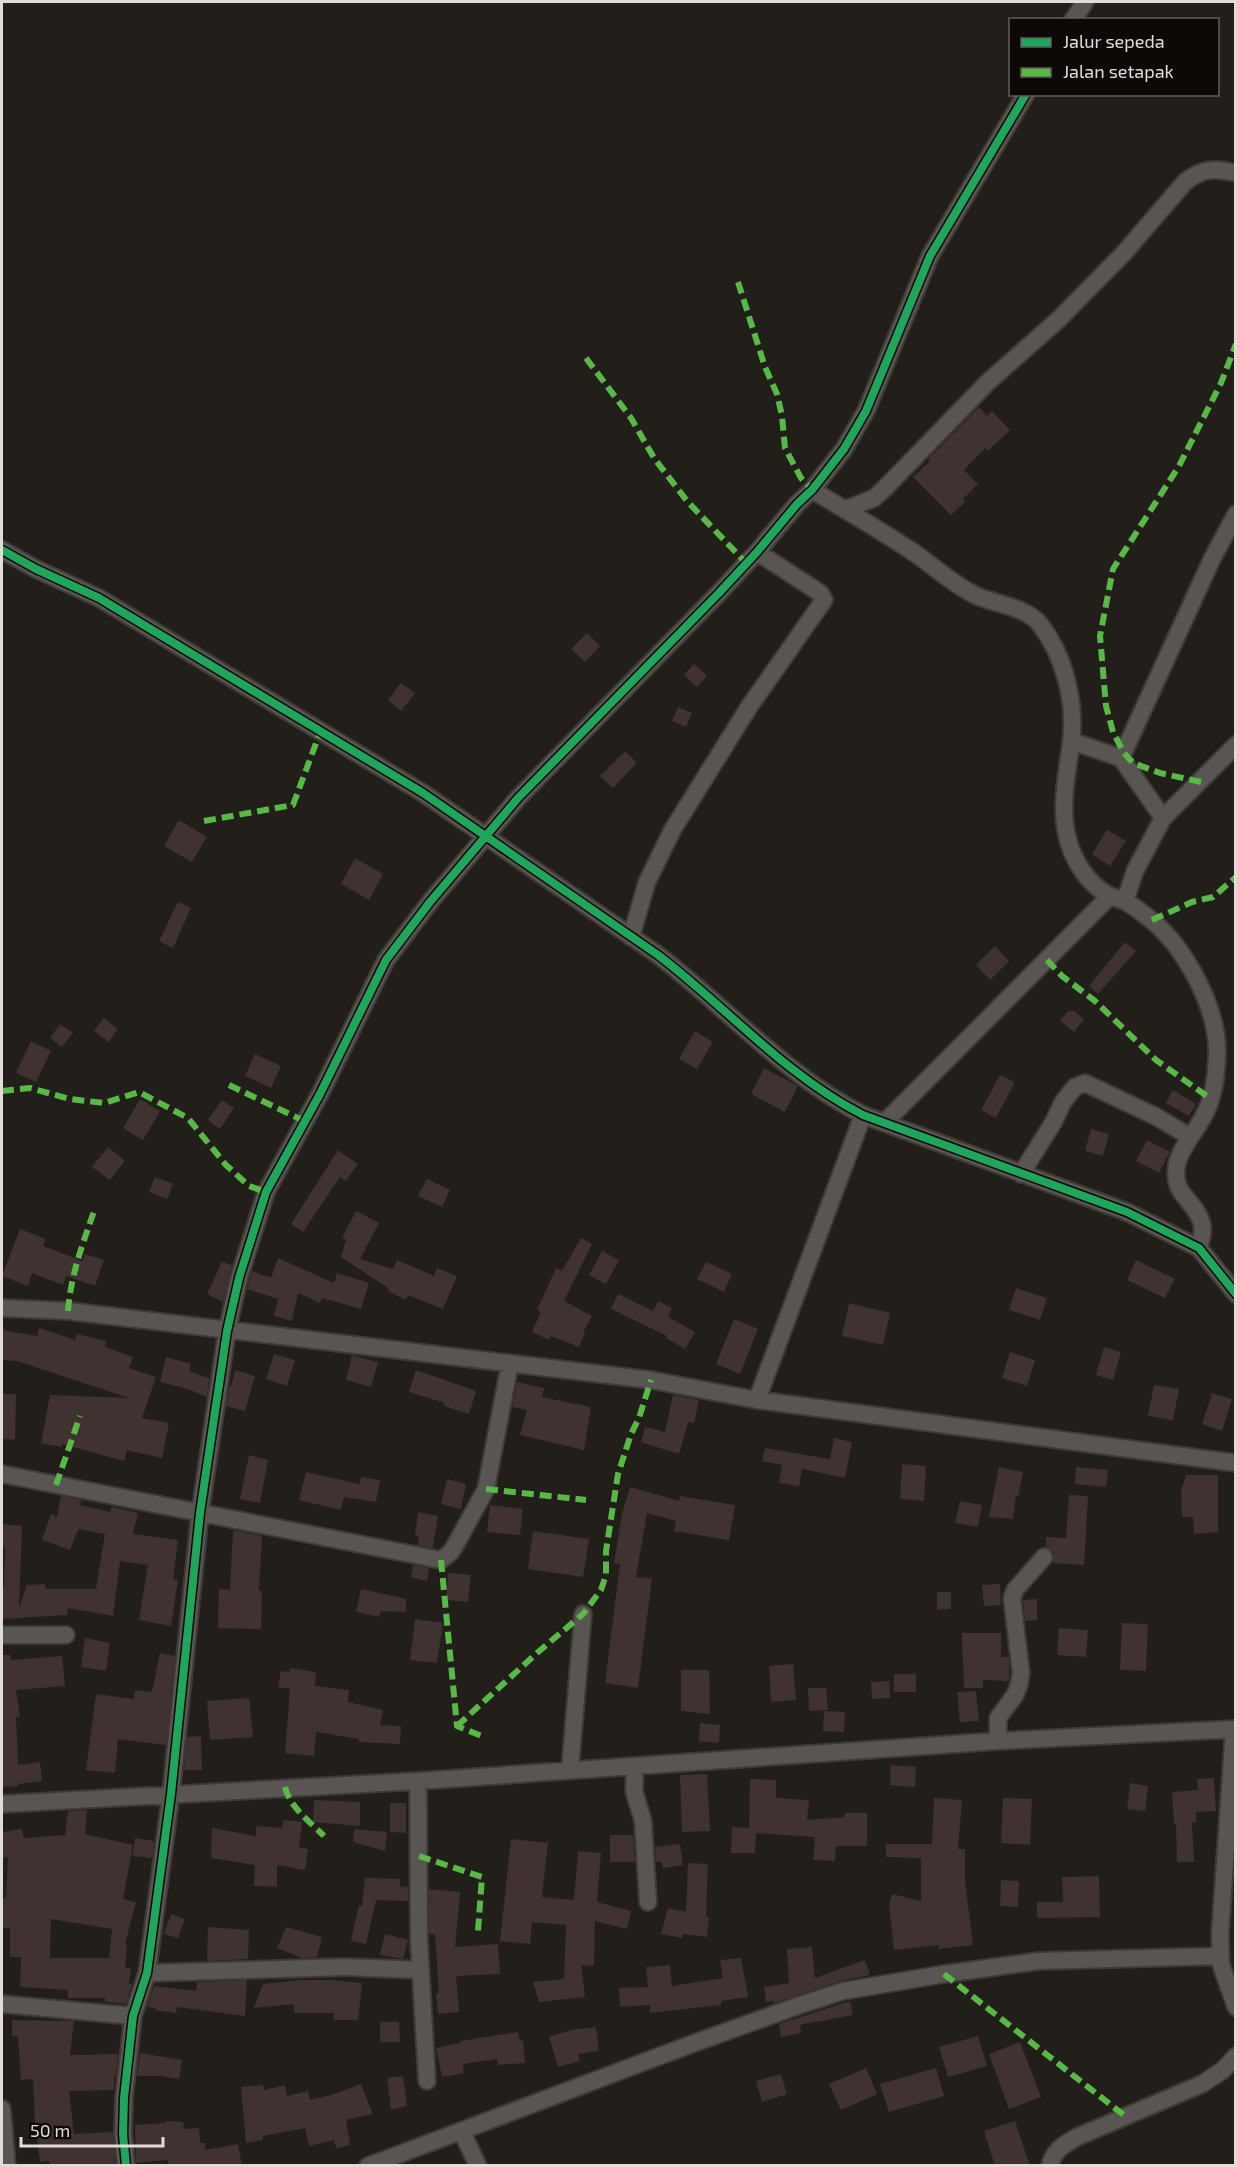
<svg xmlns="http://www.w3.org/2000/svg" width="1237" height="2167" viewBox="0 0 1237 2167" font-family="'Exo 2',sans-serif">
<style>
.building{fill:#403230;fill-rule:evenodd}
.lines{fill:none;stroke-linecap:round;stroke-linejoin:round}
.street-casing{stroke:#3e3a38;stroke-width:20}
.street{stroke:#585552;stroke-width:16}
.quiet{stroke:#58b947;stroke-width:6;stroke-dasharray:12 6;stroke-linecap:butt}
.cycleway-casing{stroke:#0c0906;stroke-width:11}
.cycleway{stroke:#20a55d;stroke-width:8}
</style>
<rect width="100%" height="100%" fill="#221e1a"/>
<path class="building" d="M979,407L987,416L992,411L1010,430L988,451L985,448L964,470L978,484L963,499L965,502L951,515L913,477L930,461L928,459Z
M587,633L600,646L585,662L571,649Z
M694,664L707,676L697,687L684,675Z
M401,683L415,693L401,711L388,700Z
M678,707L692,713L686,727L672,721Z
M625,751L637,763L613,788L600,776Z
M179,820L207,837L192,862L164,846Z
M1107,830L1126,841L1110,866L1092,854Z
M355,858L383,874L369,900L341,884Z
M178,902L191,908L173,948L159,941Z
M1125,942L1136,951L1098,994L1089,986Z
M995,946L1009,961L990,980L976,965Z
M1068,1011H1074L1084,1019L1074,1032L1060,1021Z
M104,1018L118,1029L109,1042L94,1031Z
M60,1024L73,1033L62,1047L50,1038Z
M695,1031L713,1042L697,1069L679,1059Z
M31,1041L51,1051L36,1082L16,1073Z
M255,1054L281,1066L271,1088L245,1076Z
M764,1068L798,1086L785,1112L751,1094Z
M1000,1075L1015,1082L996,1118L981,1110Z
M1173,1090L1196,1104L1189,1116L1166,1103Z
M140,1099L160,1111L143,1140L123,1128Z
M222,1100L234,1108L220,1129L208,1120Z
M1091,1129L1109,1134L1103,1156L1085,1151Z
M1147,1140L1170,1152L1159,1173L1136,1161Z
M108,1147L125,1161L110,1180L92,1167Z
M338,1150L358,1164L346,1181L340,1177L303,1232L291,1224Z
M155,1177L173,1184L167,1199L149,1192Z
M427,1179L450,1190L442,1207L418,1196Z
M356,1211L379,1223L360,1259L393,1269L397,1260L434,1276L437,1268L457,1276L443,1309L408,1295L406,1300L388,1291L389,1289L341,1257L346,1240L342,1238Z
M20,1229L46,1239L43,1246L82,1261L85,1254L104,1260L95,1286L66,1276L63,1285L32,1273L28,1286L2,1276Z
M581,1238L592,1244L564,1301L592,1316L583,1332L585,1333L579,1347L551,1336L549,1340L532,1332L541,1312L537,1310L556,1268L562,1271Z
M602,1251L619,1260L606,1284L589,1275Z
M278,1258L334,1283L337,1273L369,1283L361,1309L322,1298L320,1303L298,1293L292,1321L274,1316L278,1299L247,1289L252,1271L271,1278Z
M1136,1260L1175,1279L1165,1298L1127,1280Z
M222,1262L232,1265L223,1302L207,1294Z
M706,1262L732,1274L724,1292L697,1279Z
M1016,1288L1047,1298L1040,1320L1009,1310Z
M618,1294L653,1311L658,1301L672,1308L668,1317L695,1332L685,1349L666,1338L667,1336L611,1309Z
M849,1303L890,1313L883,1345L842,1336Z
M734,1319L758,1329L740,1374L716,1364Z
M39,1328L75,1340L77,1334L106,1341L105,1347L133,1357L129,1368L156,1377L142,1418L169,1423L162,1458L127,1450L124,1461L62,1444V1447L41,1443L50,1395L129,1398L17,1361L2,1360V1330L37,1336Z
M1104,1347L1121,1352L1113,1380L1096,1375Z
M1010,1352L1035,1360L1027,1386L1002,1378Z
M274,1354L295,1360L287,1386L266,1379Z
M352,1355L378,1362L371,1387L346,1380Z
M166,1357L191,1364L189,1371L209,1378L207,1397L188,1389L160,1382Z
M235,1370L255,1376L245,1411L226,1406L230,1385L231,1386Z
M416,1370L476,1391L469,1414L444,1406L445,1403L409,1392Z
M517,1382L544,1388L542,1397L591,1407L584,1450L520,1435L527,1410L512,1407Z
M1154,1385L1179,1389L1173,1420L1148,1416Z
M1212,1393L1232,1399L1222,1431L1202,1424Z
M2,1394H16L15,1440L2,1439Z
M673,1395L699,1400L694,1423L688,1422L679,1454L641,1442L645,1427L665,1432Z
M834,1438L852,1442L845,1478L802,1469L799,1486L779,1483L782,1465L762,1461L765,1448L830,1459Z
M249,1455L268,1460L260,1503L240,1499Z
M902,1464L926,1466L924,1501L900,1499Z
M999,1467L1023,1472L1018,1497L1016,1496L1013,1519L989,1517Z
M1076,1467L1108,1470L1106,1487L1075,1484Z
M306,1472L360,1484L361,1477L380,1480L376,1502L344,1497L341,1510L299,1500Z
M1186,1475H1218V1532L1194,1534L1193,1517H1182L1181,1491Z
M447,1479L466,1484L461,1509L441,1504Z
M630,1487L679,1501L680,1496L735,1505L729,1540L674,1531L676,1521L647,1513L636,1577L652,1578L638,1688L605,1683L620,1564L614,1563L622,1514Z
M1069,1495L1088,1496L1084,1565L1052,1563L1054,1553L1046,1547V1537L1066,1538Z
M61,1496L81,1500L80,1505L110,1512L112,1507L138,1513L133,1534L178,1540L173,1579L178,1580L171,1626L139,1620L148,1565L120,1561L113,1616L68,1608L67,1615L2,1619V1587H4L5,1547L2,1546V1524L22,1526L19,1608L27,1585L45,1584L46,1589H96L105,1534L78,1529L70,1550L42,1540L51,1514L57,1517Z
M960,1501L982,1505L978,1527L955,1523Z
M490,1505L523,1509L520,1535L487,1532Z
M418,1512L438,1516L433,1548L418,1545L419,1536L415,1535Z
M233,1530L262,1536L259,1591H262L261,1629L218,1628L219,1589L230,1590Z
M533,1531L589,1539L583,1577L528,1569Z
M413,1565L429,1568L427,1581L411,1577Z
M448,1573L471,1575L468,1602L446,1600Z
M1000,1584L1001,1605L984,1606L982,1585Z
M361,1589L406,1599V1612L381,1611L379,1617L356,1612Z
M937,1592H951V1609L937,1610Z
M1037,1599V1620L1025,1621L1023,1600Z
M415,1619L443,1623L437,1663L410,1660Z
M1122,1623L1148,1624L1146,1671L1120,1670Z
M1059,1628L1088,1630L1086,1657L1057,1655Z
M962,1633H1001V1657H1009V1681L983,1680V1688H964Z
M85,1638L110,1643L106,1671L81,1667Z
M160,1653L175,1656L166,1745L118,1739L115,1773L86,1770L96,1694L134,1699L135,1690L152,1692Z
M2,1655H10L11,1660L62,1656L65,1686L16,1690L20,1717H16L18,1765L40,1762L42,1781L18,1784V1786L2,1787Z
M793,1664L796,1700L771,1702L769,1666Z
M290,1668L316,1672L315,1686L349,1690L348,1702L383,1710L380,1725L401,1726L400,1744L359,1742V1739L316,1732L314,1756L285,1753L290,1689L278,1687L281,1671L289,1672Z
M681,1670H709L710,1714L681,1711Z
M894,1674H916V1692H894Z
M889,1681L890,1698L872,1699L871,1682Z
M808,1688H826L828,1710L809,1711Z
M976,1691L979,1721L960,1722L957,1692Z
M249,1698L253,1737L210,1740L207,1701Z
M824,1711L845,1712L844,1732L823,1731Z
M700,1723L720,1725L719,1743L699,1741Z
M201,1736L202,1770H184L187,1737Z
M891,1765L916,1767L915,1787L890,1785Z
M707,1774L710,1831L682,1832L680,1775Z
M1214,1778L1216,1811L1196,1812V1822L1192,1823L1194,1862H1177L1176,1824H1174L1172,1792L1198,1790L1197,1779Z
M750,1779L776,1780V1798L809,1800L807,1820L845,1817V1813H867V1846H836L835,1861L813,1860L815,1837L756,1833L755,1853H731L732,1827L749,1828Z
M1130,1783L1148,1786L1145,1811L1127,1809Z
M934,1798L962,1800L958,1849H965V1880L973,1945L938,1949V1945L894,1950L889,1905L892,1894L921,1901V1858L886,1857V1844H932Z
M1003,1798L1032,1799L1030,1845L1001,1843Z
M314,1800L360,1802V1826L313,1822Z
M390,1803H406V1833L390,1832Z
M87,1810L85,1834L133,1845L123,1899L136,1902L125,1944L127,1945L125,1968H131L129,1984H132L126,2004L105,2002V1998H68V1990L20,1987L21,1957H10V1928H2V1898H6L8,1857L2,1858V1832L22,1829L24,1838L65,1835L68,1811ZM51,1919L112,1929L109,1958H50Z
M284,1820L302,1822L299,1847L308,1849L305,1870L277,1865V1887L254,1886L255,1865L211,1858L212,1828L256,1836V1826L282,1828Z
M354,1829L387,1832L385,1851L353,1842Z
M610,1835H633L635,1862H610Z
M135,1838L154,1841L152,1858L133,1856Z
M511,1839L548,1843L542,1897L574,1900L578,1851L601,1853L597,1902L631,1911L627,1929L595,1921L594,1966L581,1965L585,1997L539,2002L533,1982L564,1979L566,1925L532,1922L530,1944L500,1941Z
M680,1844L683,1865L663,1868L662,1862H656L655,1847Z
M688,1863L708,1864L706,1917H709L707,1937L683,1934L682,1938L661,1934L668,1908L686,1912Z
M1099,1876L1100,1917L1037,1918V1902H1063L1062,1877Z
M365,1878L400,1879V1886L408,1887V1901L376,1900L366,1944L351,1941L359,1905L362,1906Z
M1001,1880L1019,1881L1018,1907L1000,1906Z
M429,1889L460,1892L455,1947L498,1944L500,1974L456,1976L459,2012L438,2014L436,1994L439,1993L435,1935L429,1934Z
M171,1914L185,1919L178,1938L164,1934Z
M208,1927L249,1930L248,1959L207,1961Z
M286,1927L322,1937L317,1957L302,1958L277,1948Z
M385,1934L408,1940L403,1959L380,1955Z
M812,1947L815,1978L865,1960L870,1975L840,1981L774,2003V2001L766,2002L764,1987L789,1983L787,1949Z
M741,1958L748,1997L721,2001V2005L650,2013V2005L620,2007L619,1988L648,1987L646,1967L670,1965L672,1986L723,1978L720,1960Z
M247,1980L245,2016L177,2007L176,2013L155,2010V2008L147,2007L154,1986L196,1991L197,1982Z
M300,1980H332L362,1983L358,2020H334V2013H294V2004L254,2008L263,1984Z
M850,2001L853,2015L800,2025L801,2033L781,2037L779,2024Z
M12,2020L74,2021L70,2055L118,2054L116,2076L114,2077V2090L69,2091L74,2134L113,2132L115,2165L50,2166L49,2161L40,2162L35,2122L33,2079L21,2080L18,2037L12,2036Z
M380,2022H399L400,2042H380Z
M596,2027L599,2051L578,2054L580,2061L558,2067L549,2037L571,2030Z
M518,2032L520,2041L523,2040L525,2063L498,2065L497,2059L463,2064L464,2073L442,2077L436,2048L460,2043V2041Z
M978,2036L987,2066L948,2077L939,2047Z
M1020,2042L1041,2097L1009,2109L989,2054Z
M140,2053L182,2060L179,2079L160,2076H137Z
M866,2068L877,2094L841,2110L829,2084Z
M936,2068L944,2096L889,2112L880,2084Z
M781,2074L787,2094L762,2102L756,2081Z
M403,2076L407,2106L391,2110L387,2078Z
M361,2084L373,2114L346,2120L350,2145L336,2148L334,2140L309,2146L305,2128L263,2136V2140L246,2143L241,2087L263,2085L264,2090L285,2085L287,2096L308,2091L310,2100L331,2095Z
M166,2121L184,2122L183,2129L199,2128L200,2143H205V2150L238,2144L242,2166H168V2160L136,2163L135,2125L166,2123Z
M1015,2121L1030,2166H995L984,2131Z"/>
<g class="lines">
<g class="street-casing">
<path id="street" d="M1073,20L1085,2
M812,490C847,511 882,531 916,554C936,568 955,586 977,596C996,604 1025,607 1039,623C1065,656 1076,703 1071,743C1067,774 1060,805 1067,836C1072,859 1087,883 1108,895C1113,898 1120,898 1126,902C1134,906 1142,913 1150,919C1185,947 1219,1009 1217,1056C1216,1076 1214,1099 1203,1117C1195,1133 1181,1146 1177,1164C1171,1197 1195,1198 1202,1224C1204,1233 1201,1240 1199,1248
M845,510L874,498L883,490L988,382L1058,320L1124,253L1185,182C1203,168 1214,168 1236,173
M2,550L36,569L99,598L423,793L658,955C726,1007 786,1076 863,1115L1127,1212L1199,1248L1236,1294
M1071,741L1121,758L1163,818
M1121,758L1212,559L1236,514
M1125,901L1135,871L1163,818L1236,745
M631,937L647,882L673,829L749,707L824,600L820,593L757,552
M884,1123L1110,896
M1021,1174L1053,1123L1063,1102L1075,1087L1085,1083L1157,1117L1190,1137
M2,1308L68,1311L651,1380L757,1400L1236,1463
M757,1400L863,1115
M2,1474L441,1560L451,1552L457,1542L486,1489L510,1363
M2,1635H66
M1234,1729L1220,1935L1221,1965L1236,2007
M998,1741V1718L1015,1695L1019,1685L1021,1673L1012,1598L1015,1590L1044,1557
M635,1767L634,1791L643,1821L648,1902
M570,1770L583,1614
M418,1781L419,1942L427,2081
M2,1804L418,1781L998,1741L1236,1729
M147,1973L345,1967L421,1970
M2,2004L133,2016
M2,2109L7,2166
M462,2132L478,2166
M126,2166L123,2134L124,2098L133,2016L147,1973L171,1794L200,1513L227,1331L239,1278L266,1192L320,1094L386,960L430,902L518,798L718,594L757,552L797,504L812,490L844,449L866,411L930,256L1026,94
M368,2166L689,2045L797,2006L843,1991L944,1974L1039,1961L1220,1956
M1050,2166C1053,2150 1065,2144 1077,2137L1202,2084L1223,2070L1236,2056"/>
</g>
<use href="#street" class="street"/>
<path class="quiet" d="M738,282L765,367L777,394L782,416L785,448L801,478L812,490
M586,358L631,418L654,458L687,501L746,563
M1201,782L1160,773L1133,763L1124,753L1113,732L1106,706L1100,636L1113,569L1179,466L1221,383L1236,344
M204,821L293,805L321,730
M1152,920L1192,902L1213,897L1236,877
M1047,960L1062,976L1095,1001L1156,1060L1211,1099
M229,1085L304,1121
M2,1091L30,1088L70,1099L104,1103L139,1092L188,1118L226,1165L249,1186L266,1192
M68,1311C71,1273 83,1244 95,1208
M56,1485L80,1416
M486,1489L586,1500
M441,1560L457,1726L484,1737
M457,1726L537,1653L583,1614L601,1590L606,1575V1551L618,1474L631,1434L639,1418L651,1380
M285,1787C289,1806 310,1822 324,1836
M419,1856L482,1877L478,1931
M944,1974L1125,2116"/>
<g class="cycleway-casing">
<path id="cycleway" d="M2,550L36,569L99,598L423,793L658,955C726,1007 786,1076 863,1115L1127,1212L1199,1248L1236,1294
M126,2166L123,2134L124,2098L133,2016L147,1973L171,1794L200,1513L227,1331L239,1278L266,1192L320,1094L386,960L430,902L518,798L718,594L757,552L797,504L812,490L844,449L866,411L930,256L1026,94"/>
</g>
<use href="#cycleway" class="cycleway"/>
</g>
<rect width="1237" height="2167" fill="none" stroke="#e2dcd7" stroke-width="6"/>
<rect x="1009" y="18" width="210" height="78" fill="#0c0906" stroke="#625d5a" stroke-width="1.5"/>
<rect x="1021" y="38" width="30" height="9" fill="#20a55d" stroke="#625d5a" stroke-width="1.5"/>
<text x="1063" y="48" font-size="18" fill="#e2dcd7">Jalur sepeda</text>
<rect x="1021" y="68" width="30" height="9" fill="#58b947" stroke="#625d5a" stroke-width="1.5"/>
<text x="1063" y="78" font-size="18" fill="#e2dcd7">Jalan setapak</text>
<path d="M21 2137v9h142v-9" fill="none" stroke="#e2dcd7" stroke-width="3"/>
<text x="30" y="2137" font-size="18" fill="#e2dcd7" stroke="#0c0906" stroke-width="4.5" paint-order="stroke">50 m</text>
</svg>
